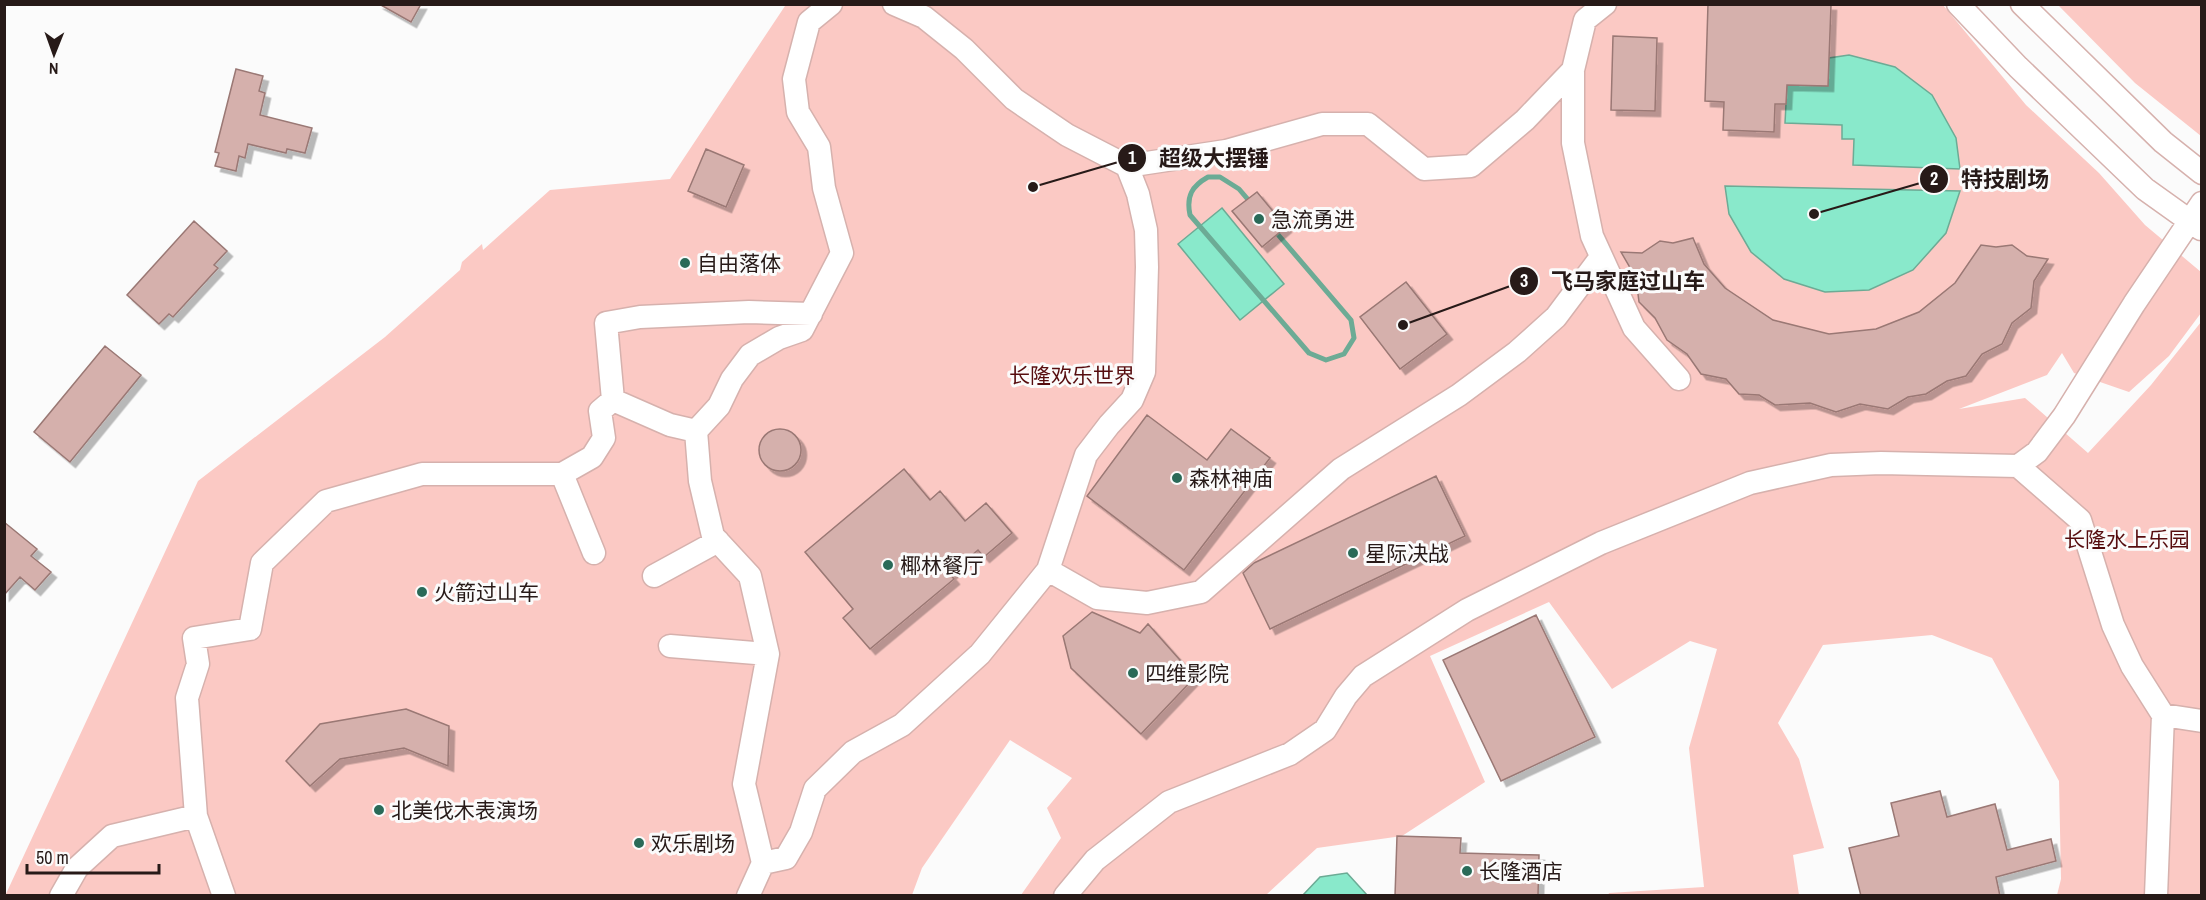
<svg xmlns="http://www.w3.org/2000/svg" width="2206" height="900" viewBox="0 0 2206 900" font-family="'Archivo Narrow','Noto Sans SC',sans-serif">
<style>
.green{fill:#fbc9c4}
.water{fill:#89e9cb;stroke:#6cab95;stroke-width:1.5}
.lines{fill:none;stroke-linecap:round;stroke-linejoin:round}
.stream{stroke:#6cab95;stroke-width:5}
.building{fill:#d5b0ac;stroke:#9a7874;stroke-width:1.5;filter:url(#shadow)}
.minor-casing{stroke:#d6b1ad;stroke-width:25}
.minor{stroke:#fff;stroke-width:22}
.poi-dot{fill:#2a6a58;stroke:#fbfbfb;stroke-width:2}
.labels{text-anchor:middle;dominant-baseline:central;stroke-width:6;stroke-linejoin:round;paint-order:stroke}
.poi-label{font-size:21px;fill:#271a18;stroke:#fbfbfb;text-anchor:start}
.park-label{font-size:21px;fill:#560c0e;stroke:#fbfbfb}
.leader{fill:none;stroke:#271a18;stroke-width:2}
.callout-dot{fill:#271a18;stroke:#fbfbfb;stroke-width:2}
.mark-label{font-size:18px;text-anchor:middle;font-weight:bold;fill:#fff}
.callout-label{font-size:22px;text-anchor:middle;font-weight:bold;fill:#271a18;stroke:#fbfbfb;stroke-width:6;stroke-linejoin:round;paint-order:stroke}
</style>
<defs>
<filter id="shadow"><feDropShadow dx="5.5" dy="5.5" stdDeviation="0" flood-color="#0004"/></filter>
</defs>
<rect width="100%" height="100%" fill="#fbfbfb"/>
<path class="green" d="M790,5H1943L2026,105L2099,173L2145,225L2201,272V313L2169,356L2129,392L2074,373L2062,353L2047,375L1959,409L2025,398L2088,453L2151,385L2201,322V895H2057L2061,879L2059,781L1992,658L1932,635L1823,645L1778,723L1799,759L1824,848L1793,855L1799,895H1608L1609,893L1704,887L1689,748L1717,649L1690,641L1612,689L1549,602L1430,656L1485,782L1402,836L1317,848L1266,895H1021L1061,838L1047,808L1072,778L1010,740L922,868L912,895L5,896L198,481L385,337L460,270L462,262L482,244L483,250L550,190L670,179L785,6Z
M2058,5H2201V136L2135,83Z"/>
<path class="water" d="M1849,55L1895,67L1932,95L1956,138L1960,169L1853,165L1854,139H1842V125L1785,123L1787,85L1828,86L1829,58Z
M1725,186L1960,191L1946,233L1913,270L1869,290L1825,292L1784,279L1751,252L1729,214Z
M1222,208L1284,284L1240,320L1178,244Z
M1347,873L1367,895H1303L1320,877Z"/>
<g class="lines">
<path class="stream" d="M1208,177H1220L1239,189L1351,320L1354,338L1344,354L1326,360L1309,353L1190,215C1186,196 1192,186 1208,177Z"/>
</g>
<path class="building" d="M379,4H421L411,22Z
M1708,4L1831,5L1828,86L1787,85L1786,104H1775L1774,132L1723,130L1724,102L1705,101Z
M1613,36L1657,38L1655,111L1611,110Z
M236,69L263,76L259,91L265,93L260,115L312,128L305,153L287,149L286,153L248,144L245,158L239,156L236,171L215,166L219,153L215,152Z
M706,149L744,165L726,207L688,191Z
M1257,192L1286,227L1262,247L1232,211Z
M194,221L227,251L214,265L218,268L173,317L169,314L159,324L127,295Z
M1693,238L1704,264L1725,288L1773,320L1829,334L1876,329L1919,312L1955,283L1981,245L1996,247L2012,245L2027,256L2048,259L2034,281L2031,308L2012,323L2002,344L1982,354L1966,376L1947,381L1926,394L1908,397L1888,409L1860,404L1836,412L1810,403L1775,405L1759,395L1739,394L1726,379L1701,374L1687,354L1667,340L1655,318L1639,302L1636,278L1621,252L1642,253L1660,241L1673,243Z
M1406,282L1447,334L1400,369L1360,317Z
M105,346L141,375L70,462L34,432Z
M1147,415L1207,460L1231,429L1270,458L1184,570L1087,496Z
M759 450a21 21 0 1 1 42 0a21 21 0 1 1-42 0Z
M904,469L930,500L940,491L965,521L986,503L1012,533L984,557L978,550L950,574L954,579L870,649L843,618L853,609L805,552Z
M1436,476L1465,536L1270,629L1243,573L1254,563Z
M4,522L37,549L31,556L51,572L35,590L20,577L4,595Z
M1092,612L1140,633L1148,624L1195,677L1141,734L1071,668L1063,636Z
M1536,615L1595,737L1501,781L1443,660Z
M406,709L449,726L448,766L404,748L340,759L310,786L286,761L320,724Z
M1940,791L1947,817L1995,804L2007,850L2051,839L2056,861L1996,877L2000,896H1861L1849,848L1899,836L1891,803Z
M1397,836L1461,838L1460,853L1539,855L1538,896H1395Z"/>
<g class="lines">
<g class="minor-casing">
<path id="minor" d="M894,4L924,17L964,49L1014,99L1067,135L1127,166L1226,151L1322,124H1368L1424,169L1471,166L1525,120L1573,70
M1605,4L1585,20L1573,70V143L1592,236L1634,328L1679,379
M1958,4L2018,67L2145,189L2201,229
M2022,4L2163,142L2202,173
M613,400L606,323L640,317L749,312L811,314
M2018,466L2080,520L2113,625L2132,666L2163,715L2202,721
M562,474L594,553
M1048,570L1097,598L1147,603L1201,592L1341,469L1459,395L1517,352L1556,317L1601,257
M654,576L718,541
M670,646L768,654
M763,863L786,858L801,832L815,789L853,752L902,725L980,654L1048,570L1086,455L1109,425L1132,400L1144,372L1147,267L1146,230L1138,194L1127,166
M61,896L77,868L112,836L196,816
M224,896L196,816L187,698L198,664L194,638L250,629L262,563L326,501L422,474H562L592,457L604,438L600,411L613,400L670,425L696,431
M748,896L763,863L744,784L768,654L750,576L713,536L700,481L696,431L719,406L732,379L750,355L779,338L802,330L842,253L824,188L819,147L798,112L794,79L809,22L831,4
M1065,896L1095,860L1169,802L1290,754L1325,730L1346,696L1363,676L1467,610L1601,543L1750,483L1831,465L1881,463L2018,466L2037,452L2064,416L2134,304L2202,203
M2156,896L2163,715"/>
</g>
<use href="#minor" class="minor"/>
</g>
<g class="poi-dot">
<circle cx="1259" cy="219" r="6"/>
<circle cx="685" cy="263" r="6"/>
<circle cx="1177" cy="478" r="6"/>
<circle cx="1353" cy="553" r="6"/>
<circle cx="888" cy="565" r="6"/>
<circle cx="422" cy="592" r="6"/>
<circle cx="1133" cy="673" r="6"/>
<circle cx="379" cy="810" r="6"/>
<circle cx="639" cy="843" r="6"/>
<circle cx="1467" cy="871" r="6"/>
</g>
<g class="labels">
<g class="poi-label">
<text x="1271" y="219">急流勇进</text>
<text x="697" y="263">自由落体</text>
<text x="1189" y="478">森林神庙</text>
<text x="1365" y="553">星际决战</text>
<text x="900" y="565">椰林餐厅</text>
<text x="434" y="592">火箭过山车</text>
<text x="1145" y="673">四维影院</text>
<text x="391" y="810">北美伐木表演场</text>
<text x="651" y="843">欢乐剧场</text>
<text x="1479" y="871">长隆酒店</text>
</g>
<g class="park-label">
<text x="1072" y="375">长隆欢乐世界</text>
<text x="2127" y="539">长隆水上乐园</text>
</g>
</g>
<path class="leader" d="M1033 187L1132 158M1814 214L1934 179M1403 325L1524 281"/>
<g class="callout-dot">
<circle cx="1033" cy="187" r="6"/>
<circle cx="1814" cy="214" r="6"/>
<circle cx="1403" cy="325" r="6"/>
<circle cx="1132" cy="158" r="15"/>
<circle cx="1934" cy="179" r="15"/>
<circle cx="1524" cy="281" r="15"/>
</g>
<g class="mark-label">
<text x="1132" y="164">1</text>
<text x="1934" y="185">2</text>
<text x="1524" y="287">3</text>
</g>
<g class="callout-label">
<text x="1214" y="166">超级大摆锤</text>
<text x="2005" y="187">特技剧场</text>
<text x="1628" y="289">飞马家庭过山车</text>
</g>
<rect width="2206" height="900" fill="none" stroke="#271a18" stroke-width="12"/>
<g transform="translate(54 54) rotate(181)" stroke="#fbfbfb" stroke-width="4.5" paint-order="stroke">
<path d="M0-4.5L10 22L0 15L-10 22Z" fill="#271a18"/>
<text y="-9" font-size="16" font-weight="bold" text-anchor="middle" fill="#271a18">N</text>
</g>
<path d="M27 864v9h132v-9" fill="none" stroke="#271a18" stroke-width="3"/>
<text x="36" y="864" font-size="18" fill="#271a18" stroke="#fbfbfb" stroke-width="4.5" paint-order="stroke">50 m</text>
</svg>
